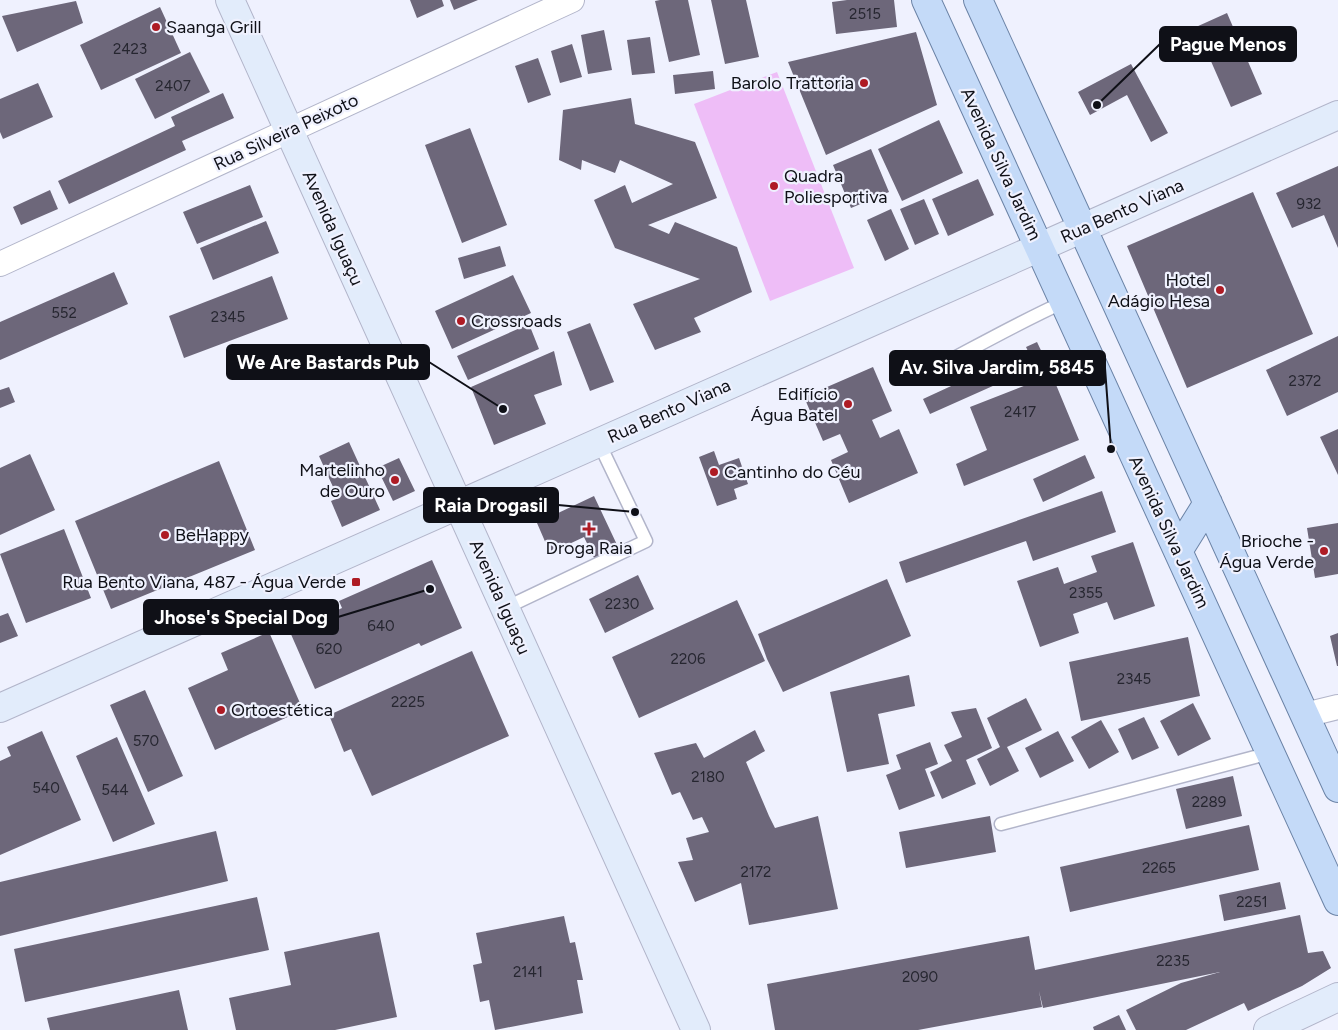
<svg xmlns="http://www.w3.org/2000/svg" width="1338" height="1030" viewBox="0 0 1338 1030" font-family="Figtree,sans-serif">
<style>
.green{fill:#eebdf7}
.building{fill:#6d677a}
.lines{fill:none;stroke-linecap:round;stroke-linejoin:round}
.service-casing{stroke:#b2b5ca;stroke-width:15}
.minor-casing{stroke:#b2b5ca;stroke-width:26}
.secondary-casing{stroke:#b2b5ca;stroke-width:30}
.primary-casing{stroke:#6b83a6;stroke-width:30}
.service{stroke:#fff;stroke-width:12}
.minor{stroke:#fff;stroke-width:24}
.secondary{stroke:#e2ecfb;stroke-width:28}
.primary{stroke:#c4daf8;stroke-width:28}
.poi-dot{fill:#ae1b24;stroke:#eff1fe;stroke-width:2}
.labels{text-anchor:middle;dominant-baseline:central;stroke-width:4.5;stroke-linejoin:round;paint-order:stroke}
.number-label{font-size:15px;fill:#262630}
.poi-label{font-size:18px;fill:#0f1017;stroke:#eff1fe;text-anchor:start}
.street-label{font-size:18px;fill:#0f1017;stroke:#eff1fe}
.leader{fill:none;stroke:#0f1017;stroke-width:2}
.callout-dot{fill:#0f1017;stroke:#eff1fe;stroke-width:2}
.callout{fill:#0f1017;stroke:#0f1017;stroke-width:2}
.callout-label{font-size:19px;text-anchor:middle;font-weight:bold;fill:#fff}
</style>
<rect width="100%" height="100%" fill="#eff1fe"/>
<path class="green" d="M777,72L854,268L770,301L694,104Z"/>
<path class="building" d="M410,0H442L444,6L417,18Z
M450,0H478L454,10Z
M660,0H688L700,55L669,62L655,1Z
M711,0H746L759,57L725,64Z
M847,0H894L897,27L836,34L832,2Z
M76,1L83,23L17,52L2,16Z
M160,7L181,53L101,90L80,45Z
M1227,13L1262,94L1231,107L1196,27Z
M604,30L612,70L588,74L581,35Z
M916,32L937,105L826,155L788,62Z
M650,37L655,73L632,75L627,40Z
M572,44L582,77L560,83L551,51Z
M190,52L210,92L155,119L135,79Z
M538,58L551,95L528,103L515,66Z
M1131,64L1168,133L1151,142L1127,95L1090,115L1078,92Z
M713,71L715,89L675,94L673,75Z
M38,83L53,117L3,139L0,132V99Z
M223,93L234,118L182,141L186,150L69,204L58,181L175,126L171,117Z
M631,98L635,124L695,142L717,198L648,225L669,234L675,222L737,247L752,292L694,318L701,332L655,350L633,304L700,279L615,248L594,200L625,185L632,203L673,184L620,160L615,173L582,160L581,170L559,160L563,110Z
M939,120L963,173L902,201L878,149Z
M470,128L507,225L462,243L425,145Z
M871,149L889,192L851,208L833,165Z
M1338,166V248L1324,215L1292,228L1276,193Z
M978,179L994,215L948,236L932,199Z
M250,185L263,217L197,244L183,212Z
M50,190L58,209L21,225L13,207Z
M1253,192L1313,334L1187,388L1127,246Z
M924,199L939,234L915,245L900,209Z
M891,209L909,249L885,261L867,220Z
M266,221L279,253L213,280L200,248Z
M500,246L506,266L464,279L458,258Z
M114,272L128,304L0,360V322Z
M513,275L531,313L452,349L435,311Z
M272,276L288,319L184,358L169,316Z
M590,323L614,382L590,391L567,332Z
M529,324L539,349L468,380L457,356Z
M1338,336V392L1287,416L1266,370Z
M1037,342L1046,361L1035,366L1026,347Z
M554,351L562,385L534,395L546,424L494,445L471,387Z
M991,352L1004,381L930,414L923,399L988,369L982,356Z
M873,367L892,411L872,420L880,438L899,429L918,473L849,503L831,460L848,452L840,434L823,441L804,397Z
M1052,375L1079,440L964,486L956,464L987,450L970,407Z
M9,387L15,402L0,408V390Z
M1338,429V475L1320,437Z
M349,442L380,510L342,527L331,501L338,498L319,456Z
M714,451L719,465L739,458L748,484L734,489L737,499L717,506L699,457Z
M30,454L55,510L0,535V468Z
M1085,455L1095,478L1043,502L1033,479Z
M399,458L415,491L393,501L377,468Z
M219,461L255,550L111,609L75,521Z
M1102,491L1116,532L1033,561L1026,541L906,583L899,562Z
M594,496L619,549L595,560L584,537L550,553L537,523Z
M1338,523V574L1315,578L1307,528Z
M64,529L91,598L26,623L0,554Z
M1133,542L1155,606L1114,620L1107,602L1073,614L1079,633L1040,647L1017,581L1058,567L1064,584L1097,572L1091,556Z
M432,560L462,628L421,646L419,643L315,689L290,632L342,608L339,601Z
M638,575L654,609L605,633L589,599Z
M887,579L911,636L783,692L767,659L758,634Z
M737,600L765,661L639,718L612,657Z
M8,613L18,636L0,643V616Z
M269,632L303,710L215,750L188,688L228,670L221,653Z
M1338,633V666H1337L1330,636Z
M1188,637L1200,696L1081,721L1069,662Z
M472,651L509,736L372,796L351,749L344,752L329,715Z
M909,675L915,706L878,714L889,764L847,772L830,692Z
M145,690L183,776L148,792L110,705Z
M1026,698L1042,730L1007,747L1019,771L990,786L977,759L1000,747L987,718Z
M1193,703L1211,739L1178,756L1160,721Z
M976,708L992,748L966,760L976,784L942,799L930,772L952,761L944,745L962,737L951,712Z
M1144,717L1159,748L1132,760L1118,729Z
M1101,720L1119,752L1089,769L1071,737Z
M755,730L765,751L746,762L769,816L775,828L818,816L838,909L749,925L741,883L695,902L678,862L693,860L686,838L709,832L702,817L693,820L680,792L672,795L654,753L696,743L704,758Z
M42,731L81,820L0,855V761L11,756L7,747Z
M1058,731L1074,761L1040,778L1025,748Z
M117,737L155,824L113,842L76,756Z
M930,742L938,764L925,769L935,796L899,810L886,775L901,769L896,755Z
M1233,776L1242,816L1186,829L1176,789Z
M990,816L996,852L906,868L899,832Z
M1249,825L1259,870L1070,912L1060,867Z
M216,831L228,881L0,936V882Z
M1280,882L1286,909L1224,921L1219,895Z
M257,897L269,950L25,1002L14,949Z
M1300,915L1308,953L1323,951L1331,968L1302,986L1248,1011L1244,1003L1186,1030H1136L1126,1010L1181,983L1220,972L1043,1008L1039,991L1042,1007L918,1030H775L767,984L1029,936L1035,970Z
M564,916L570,943L575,942L583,980H577L583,1013L495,1030L489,1000L480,1002L473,965L482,963L476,933Z
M379,932L397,1017L335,1030H236L229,998L291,985L284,952Z
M179,990L188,1030H50L47,1018Z
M1119,1015L1126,1030H1094L1093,1027Z"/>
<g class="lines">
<g class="service-casing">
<path id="service" d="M922,375C969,351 1015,324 1064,302
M505,608L646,541L599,443
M1001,824L1270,753"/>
</g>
<g class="minor-casing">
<path id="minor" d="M0,264L572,0
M1305,715L1338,707"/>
</g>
<g class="secondary-casing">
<path id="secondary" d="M230,0L696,1030
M0,708L1338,115
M1268,1030L1338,997"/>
</g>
<g class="primary-casing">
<path id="primary" d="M926,0L1338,901
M978,0L1338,788
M1178,551L1208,503"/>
</g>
<use href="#service" class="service"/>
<use href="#minor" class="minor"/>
<use href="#secondary" class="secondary"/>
<use href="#primary" class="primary"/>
</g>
<g class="poi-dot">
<circle cx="156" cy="27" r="5"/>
<circle cx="864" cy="83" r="5"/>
<circle cx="774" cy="186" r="5"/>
<circle cx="1220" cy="290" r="5"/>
<circle cx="461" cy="321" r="5"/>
<circle cx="848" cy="404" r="5"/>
<circle cx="714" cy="472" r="5"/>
<circle cx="395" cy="480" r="5"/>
<path d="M586.5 521.5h5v5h5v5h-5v5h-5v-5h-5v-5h5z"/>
<circle cx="165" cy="535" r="5"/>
<circle cx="1324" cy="551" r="5"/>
<rect x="351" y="577" width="10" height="10" rx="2.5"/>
<circle cx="221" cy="710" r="5"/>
</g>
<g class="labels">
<g class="number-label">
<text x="865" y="14">2515</text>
<text x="130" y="49">2423</text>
<text x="173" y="86">2407</text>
<text x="1309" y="204">932</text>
<text x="64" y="313">552</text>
<text x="228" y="317">2345</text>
<text x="1305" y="381">2372</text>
<text x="1020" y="412">2417</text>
<text x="1086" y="593">2355</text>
<text x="622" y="604">2230</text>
<text x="381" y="626">640</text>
<text x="329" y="649">620</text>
<text x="688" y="659">2206</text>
<text x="1134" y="679">2345</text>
<text x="408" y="702">2225</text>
<text x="146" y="741">570</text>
<text x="708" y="777">2180</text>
<text x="46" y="788">540</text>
<text x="115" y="790">544</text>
<text x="1209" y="802">2289</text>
<text x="1159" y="868">2265</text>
<text x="756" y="872">2172</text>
<text x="1252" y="902">2251</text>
<text x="1173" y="961">2235</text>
<text x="528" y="972">2141</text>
<text x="920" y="977">2090</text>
</g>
<g class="poi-label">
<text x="166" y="27">Saanga Grill</text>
<text x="854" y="83" text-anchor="end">Barolo Trattoria</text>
<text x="784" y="176">Quadra<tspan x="784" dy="21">Poliesportiva</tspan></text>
<text x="1210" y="280" text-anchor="end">Hotel<tspan x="1210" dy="21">Adágio Hesa</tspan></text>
<text x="471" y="321">Crossroads</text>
<text x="838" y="394" text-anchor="end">Edifício<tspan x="838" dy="21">Água Batel</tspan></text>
<text x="385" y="470" text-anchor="end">Martelinho<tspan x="385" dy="21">de Ouro</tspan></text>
<text x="724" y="472">Cantinho do Céu</text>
<text x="175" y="535">BeHappy</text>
<text x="1314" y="541" text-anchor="end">Brioche -<tspan x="1314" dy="21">Água Verde</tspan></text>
<text x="589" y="548" text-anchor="middle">Droga Raia</text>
<text x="346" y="582" text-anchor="end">Rua Bento Viana, 487 - Água Verde</text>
<text x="231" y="710">Ortoestética</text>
</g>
<g class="street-label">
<text transform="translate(286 132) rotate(-25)">Rua Silveira Peixoto</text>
<text transform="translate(1001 164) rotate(65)">Avenida Silva Jardim</text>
<text transform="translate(1122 211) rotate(-24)">Rua Bento Viana</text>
<text transform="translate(333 228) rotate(66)">Avenida Iguaçu</text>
<text transform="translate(669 411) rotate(-24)">Rua Bento Viana</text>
<text transform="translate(1169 532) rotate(65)">Avenida Silva Jardim</text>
<text transform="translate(500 597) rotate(66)">Avenida Iguaçu</text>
</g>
</g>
<path class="leader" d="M1097 105L1160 44M503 409L429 362M1111 449L1105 368M635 512L558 505M430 589L338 617"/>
<g class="callout-dot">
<circle cx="1097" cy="105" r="5"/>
<circle cx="503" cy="409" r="5"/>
<circle cx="1111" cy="449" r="5"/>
<circle cx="635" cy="512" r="5"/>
<circle cx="430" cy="589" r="5"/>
</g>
<g class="callout">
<rect x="1160" y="27" width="136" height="34" rx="5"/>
<rect x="227" y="345" width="202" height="34" rx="5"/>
<rect x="890" y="351" width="215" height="34" rx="5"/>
<rect x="424" y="488" width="134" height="34" rx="5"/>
<rect x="144" y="600" width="194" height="34" rx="5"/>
</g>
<g class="callout-label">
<text x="1228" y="51">Pague Menos</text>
<text x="328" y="369">We Are Bastards Pub</text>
<text x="997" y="374">Av. Silva Jardim, 5845</text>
<text x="491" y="512">Raia Drogasil</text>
<text x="241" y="624">Jhose's Special Dog</text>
</g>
</svg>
